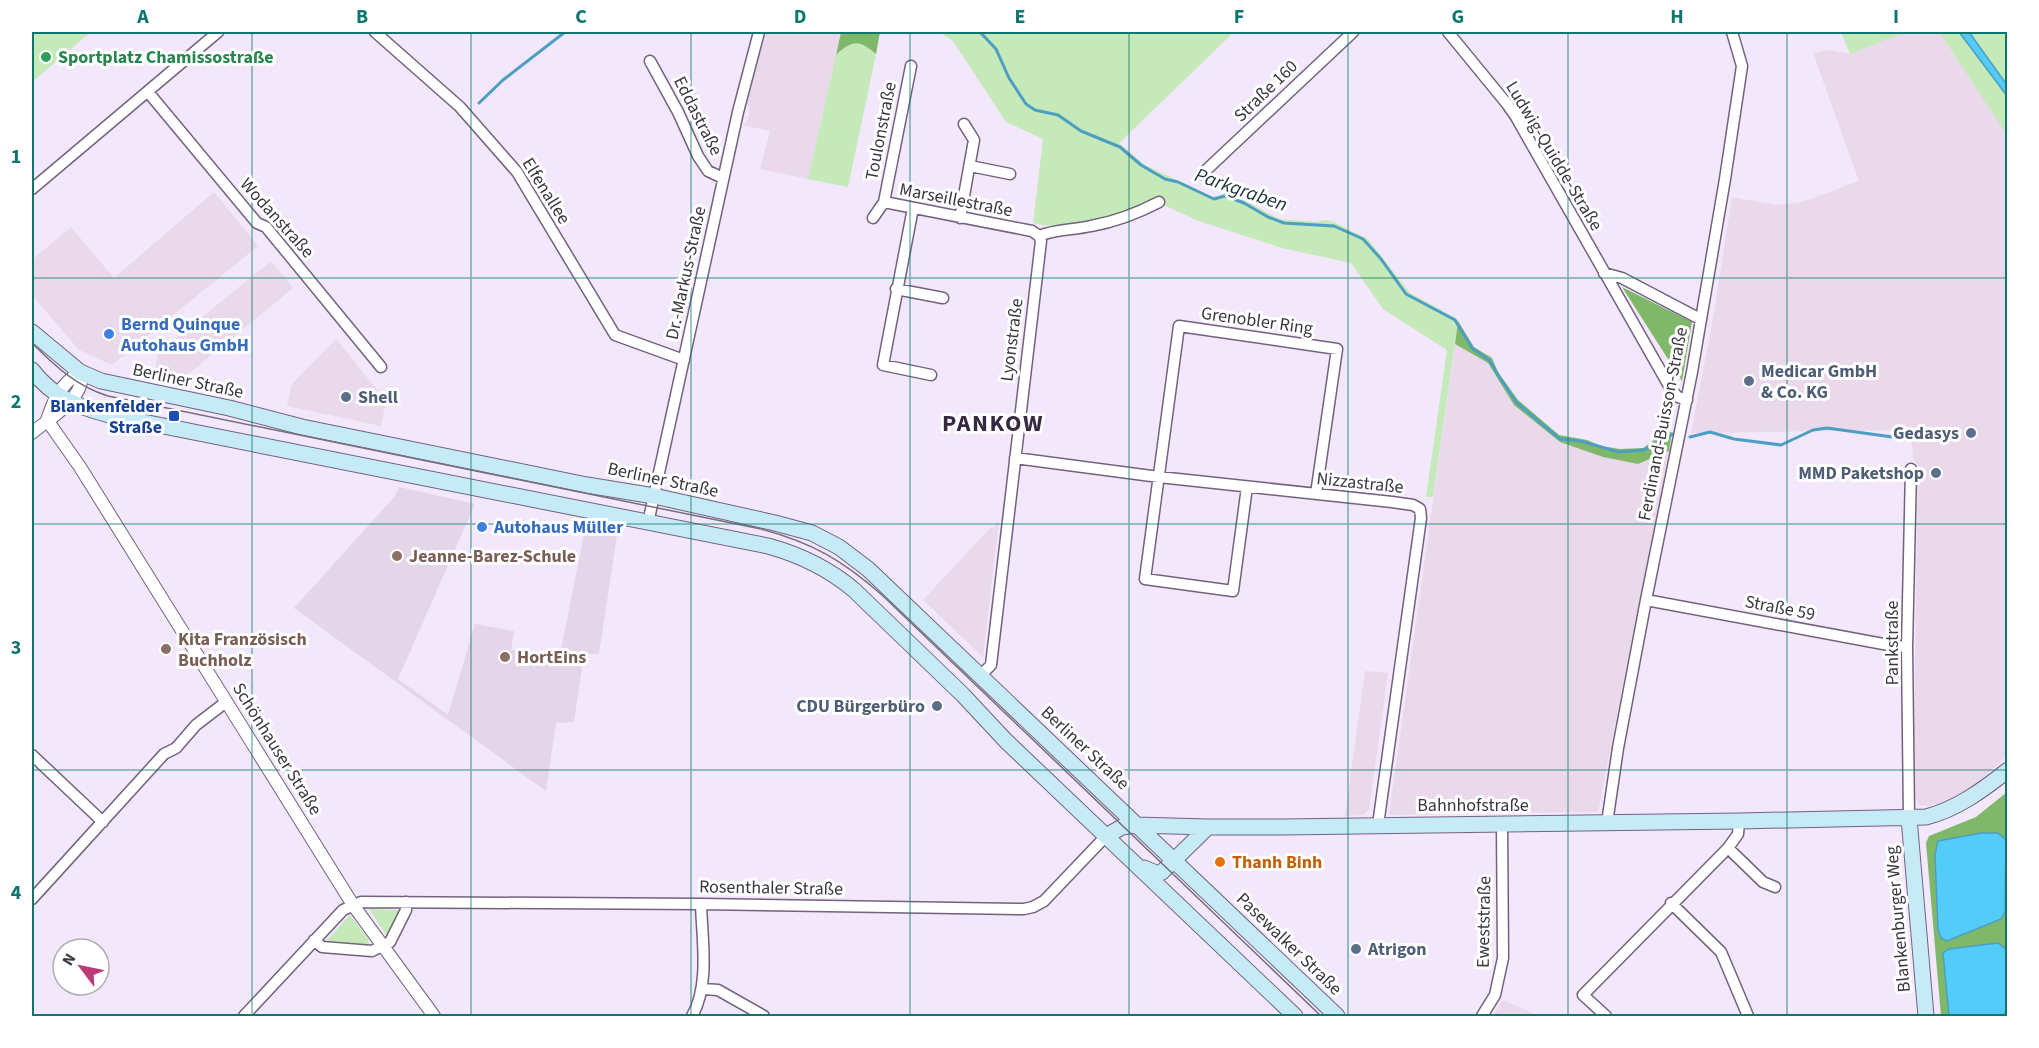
<svg xmlns="http://www.w3.org/2000/svg" width="2039" height="1048" viewBox="0 0 2039 1048" font-family="'Source Sans 3',sans-serif">
<style>
.commercial{fill:#e9d9eb}
.education{fill:#e5d5e8}
.green{fill:#c5e9b8}
.forest{fill:#80b869;fill-rule:evenodd}
.water{fill:#53ccf9;stroke:#4c9fc2;stroke-width:1.5}
.lines{fill:none;stroke-linecap:round;stroke-linejoin:round}
.stream{stroke:#4c9fc2;stroke-width:3}
.minor-casing{stroke:#72627e;stroke-width:13}
.tertiary-casing{stroke:#72627e;stroke-width:14}
.secondary-casing{stroke:#72627e;stroke-width:17}
.minor{stroke:#fff;stroke-width:10}
.tertiary{stroke:#fff;stroke-width:12}
.secondary{stroke:#c6ebf7;stroke-width:15}
.tram{stroke:#766d7d;stroke-width:1.5}
.grid{fill:none;stroke:#0f766e;stroke-width:1.5;stroke-opacity:0.55}
.leisure-dot{fill:#2e9e5b;stroke:#fff;stroke-width:2}
.shop-dot{fill:#3f7fe0;stroke:#fff;stroke-width:2}
.service-dot{fill:#5c6f8a;stroke:#fff;stroke-width:2}
.transit-dot{fill:#1a4fb4;stroke:#fff;stroke-width:2}
.education-dot{fill:#8d6e63;stroke:#fff;stroke-width:2}
.food-dot{fill:#e8710a;stroke:#fff;stroke-width:2}
.labels{text-anchor:middle;dominant-baseline:central;stroke-width:6;stroke-linejoin:round;paint-order:stroke}
.leisure-label{font-size:18px;font-weight:bold;fill:#27864d;stroke:#fff;text-anchor:start}
.street-label{font-size:18px;fill:#3c3542;stroke:#fff}
.shop-label{font-size:18px;font-weight:bold;fill:#366cbe;stroke:#fff;text-anchor:start}
.service-label{font-size:18px;font-weight:bold;fill:#4e5e75;stroke:#fff;text-anchor:start}
.transit-label{font-size:18px;font-weight:bold;fill:#164399;stroke:#fff;text-anchor:end}
.education-label{font-size:18px;font-weight:bold;fill:#785e54;stroke:#fff;text-anchor:start}
.food-label{font-size:18px;font-weight:bold;fill:#c56008;stroke:#fff;text-anchor:start}
.water-label{font-size:20px;font-style:italic;fill:#1c313a;stroke:#fff}
.district-label{font-size:24px;font-weight:bold;letter-spacing:1.5px;fill:#382942;stroke:#fff}
.neatline{fill:none;stroke:#0f766e;stroke-width:2}
.grid-label{font-size:20px;text-anchor:middle;font-weight:bold;fill:#0f766e}
</style>
<rect width="100%" height="100%" fill="#f2e7fb"/>
<path class="commercial" d="M764,32H841L808,179L760,169L770,131L743,125L748,120L750,110L747,104Z
M1906,32H1939L2008,135L2007,756L1973,787L1951,799L1929,806L1919,805L1913,795L1918,466L1913,458L1911,430L1691,433L1713,319L1732,197L1777,205L1802,202L1859,181L1813,53L1830,50L1850,54Z
M214,192L258,246L112,365L79,350L32,295V260L71,227L114,278Z
M271,261L293,288L176,384L153,379L158,353Z
M336,339L386,401L381,426L287,406L292,384Z
M1455,344L1488,363L1496,377L1560,442L1603,457L1638,464L1669,451L1598,812L1389,815Z
M999,521L983,657L923,600L992,526L993,528Z
M1365,671L1388,673L1369,810L1363,815L1345,816Z
M1502,1000L1524,1009L1536,1016H1493Z"/>
<path class="education" d="M399,487L475,504L398,679L448,715L475,624L514,631L511,650L559,660L585,529L617,535L599,654H584L574,722L556,723L546,791L294,608L395,496Z"/>
<path class="green" d="M32,32H91L32,82Z
M939,32H1234L1119,143L1145,165L1213,197L1225,194L1244,200L1279,219L1319,222L1322,220L1332,221L1368,239L1410,293L1456,318L1458,321L1433,497H1426L1447,350L1383,309L1351,263L1282,248L1199,221L1161,204L1155,198C1129,210 1081,229 1052,226C1046,226 1039,224 1033,223L1043,139L1006,122L953,41Z
M1841,32H1906L1850,54Z
M1939,32H1959L2007,96V135Z
M1969,32H2007V85Z
M857,42L867,46L876,54L848,187L808,179L836,55L850,44Z
M369,909L399,910L387,936Z
M350,915L369,940L368,945L328,942L327,940Z"/>
<path class="forest" d="M841,32H880L876,54C859,39 852,40 836,55Z
M1622,287L1692,322L1682,381Z
M1458,321L1474,347L1492,358L1498,372L1518,400L1559,435L1587,440L1601,446L1620,449L1643,448L1664,433L1672,432L1669,451L1638,464L1603,457L1560,442L1514,405L1488,363L1455,344Z
M2007,792V950L2005,948L1943,953L1949,1016H1941L1926,843L1929,836L1976,817ZM1938,842L2005,912L2001,919L1947,941L1938,930L1935,855Z"/>
<path class="water" d="M1959,32H1969L2007,85V96Z
M1981,833H1998L2006,840L2005,912L2001,919L1947,941L1941,938L1938,930L1935,855L1938,841Z
M1998,943L2007,950V1012L2001,1016H1949L1943,953L1949,949Z"/>
<g class="lines">
<path class="stream" d="M980,32L996,49L1009,78L1026,104L1035,110L1058,115L1081,131L1120,147L1141,165L1165,179L1178,182L1214,199L1225,196L1244,203L1268,217L1284,223L1334,226L1363,239L1381,259L1406,294L1455,320L1472,348L1490,361L1498,375L1517,403L1560,439L1581,441L1618,452L1644,450L1673,434
M479,103L503,80L565,32
M1690,437L1710,432L1734,439L1781,445L1813,430L1827,428L1907,439"/>
<g class="minor-casing">
<path id="minor" d="M375,32L460,107L517,172L615,335L684,360
M1448,32L1507,104L1516,117L1672,391L1678,397L1687,400
M650,61L678,112L698,156L708,171L723,178
M148,92L257,223L266,227L381,367
M970,166L1010,174
M1202,174L1353,32
M32,189L218,32
M884,202L1032,231L1039,236
M913,208L883,365L931,375
M873,218L884,202L911,66
M960,218L974,140L964,124
M1039,236C1056,229 1074,230 1091,226C1114,222 1138,213 1159,202
M1604,273L1622,278L1700,319
M896,289L943,298
M1015,458L1159,477L1392,502L1413,505L1420,509L1421,518L1378,825
M1247,487L1233,591L1145,579L1179,326L1337,349L1316,494
M648,523L738,112L759,32
M1646,600L1894,646L1907,647
M980,676L991,665L1041,241L1039,236
M32,755L103,822
M1909,818L1907,647L1911,469
M1607,823L1618,748L1646,600L1692,372L1725,179L1742,66L1732,32
M1728,848L1763,882L1775,887
M32,899L164,754L176,748L196,725L226,702
M1671,903L1721,952L1748,1016
M314,940L322,947L372,951L390,942L406,910V902
M703,989L718,990L764,1016
M244,1016L343,910L361,902L701,904L1024,909L1033,907L1044,901L1106,836
M692,1016C710,985 702,939 701,904
M1482,1016L1495,995L1503,958L1502,824
M1606,1016L1583,995L1728,848L1738,834L1739,821"/>
</g>
<g class="tertiary-casing">
<path id="tertiary" d="M47,420L80,467L353,905L434,1016
M32,433C47,420 89,396 80,372C61,384 54,399 47,420"/>
</g>
<g class="secondary-casing">
<path id="secondary" d="M32,332L80,372L101,381L229,408L302,427L587,485L654,496L775,523L812,533L839,547L868,569L1337,1016
M32,370C54,399 79,407 113,416L768,546C801,555 828,568 854,590L963,695L1006,741L1295,1016
M1909,818L1926,1016
M1106,836L1122,827L1136,825L1208,827H1282L1739,821L1926,817C1957,809 1983,790 2008,770
M1144,868L1158,874L1162,872L1208,827"/>
</g>
<use href="#minor" class="minor"/>
<use href="#tertiary" class="tertiary"/>
<use href="#secondary" class="secondary"/>
<path class="tram" d="M32,343C55,366 76,386 108,396L761,529C813,543 842,560 882,595L1321,1016"/>
</g>
<path class="grid" d="M252,32V1016M471,32V1016M691,32V1016M910,32V1016M1129,32V1016M1348,32V1016M1568,32V1016M1787,32V1016M32,278H2008M32,524H2008M32,770H2008"/>
<circle class="leisure-dot" cx="46" cy="57" r="6"/>
<g class="shop-dot">
<circle cx="109" cy="334" r="6"/>
<circle cx="482" cy="527" r="6"/>
</g>
<g class="service-dot">
<circle cx="1749" cy="381" r="6"/>
<circle cx="346" cy="397" r="6"/>
<circle cx="1971" cy="433" r="6"/>
<circle cx="1936" cy="473" r="6"/>
<circle cx="937" cy="706" r="6"/>
<circle cx="1356" cy="949" r="6"/>
</g>
<rect class="transit-dot" x="168" y="410" width="12" height="12" rx="3"/>
<g class="education-dot">
<circle cx="397" cy="556" r="6"/>
<circle cx="166" cy="649" r="6"/>
<circle cx="505" cy="657" r="6"/>
</g>
<circle class="food-dot" cx="1220" cy="862" r="6"/>
<g class="labels">
<g class="leisure-label">
<text x="58" y="57">Sportplatz Chamissostraße</text>
</g>
<g class="street-label">
<text transform="translate(1266 91) rotate(-44)">Straße 160</text>
<text transform="translate(698 116) rotate(63)">Eddastraße</text>
<text transform="translate(881 131) rotate(-79)">Toulonstraße</text>
<text transform="translate(1554 156) rotate(59)">Ludwig-Quidde-Straße</text>
<text transform="translate(546 191) rotate(58)">Elfenallee</text>
<text transform="translate(956 200) rotate(11)">Marseillestraße</text>
<text transform="translate(277 218) rotate(48)">Wodanstraße</text>
<text transform="translate(686 273) rotate(-78)">Dr.-Markus-Straße</text>
<text transform="translate(1257 321) rotate(8)">Grenobler Ring</text>
<text transform="translate(1012 340) rotate(-83)">Lyonstraße</text>
<text transform="translate(188 381) rotate(12)">Berliner Straße</text>
<text transform="translate(1663 424) rotate(-79)">Ferdinand-Buisson-Straße</text>
<text transform="translate(663 480) rotate(12)">Berliner Straße</text>
<text transform="translate(1360 483) rotate(6)">Nizzastraße</text>
<text transform="translate(1780 608) rotate(11)">Straße 59</text>
<text transform="translate(1892 643) rotate(-90)">Pankstraße</text>
<text transform="translate(1085 748) rotate(43)">Berliner Straße</text>
<text transform="translate(277 749) rotate(58)">Schönhauser Straße</text>
<text x="1473" y="805">Bahnhofstraße</text>
<text transform="translate(771 888) rotate(1)">Rosenthaler Straße</text>
<text transform="translate(1898 919) rotate(-95)">Blankenburger Weg</text>
<text transform="translate(1484 922) rotate(-89)">Eweststraße</text>
<text transform="translate(1289 944) rotate(44)">Pasewalker Straße</text>
</g>
<g class="shop-label">
<text x="121" y="324">Bernd Quinque<tspan x="121" dy="21">Autohaus GmbH</tspan></text>
<text x="494" y="527">Autohaus Müller</text>
</g>
<g class="service-label">
<text x="1761" y="371">Medicar GmbH<tspan x="1761" dy="21">&amp; Co. KG</tspan></text>
<text x="358" y="397">Shell</text>
<text x="1959" y="433" text-anchor="end">Gedasys</text>
<text x="1924" y="473" text-anchor="end">MMD Paketshop</text>
<text x="925" y="706" text-anchor="end">CDU Bürgerbüro</text>
<text x="1368" y="949">Atrigon</text>
</g>
<g class="transit-label">
<text x="162" y="406">Blankenfelder<tspan x="162" dy="21">Straße</tspan></text>
</g>
<g class="education-label">
<text x="409" y="556">Jeanne-Barez-Schule</text>
<text x="178" y="639">Kita Französisch<tspan x="178" dy="21">Buchholz</tspan></text>
<text x="517" y="657">HortEins</text>
</g>
<g class="food-label">
<text x="1232" y="862">Thanh Binh</text>
</g>
<g class="water-label">
<text transform="translate(1241 190) rotate(19)">Parkgraben</text>
</g>
<g class="district-label">
<text x="993" y="423">PANKOW</text>
</g>
</g>
<rect width="2039" height="1048" fill="none" stroke="#ffffff" stroke-width="66"/>
<g transform="translate(81 967) rotate(302)"><circle r="28" fill="#ffffff" stroke="#b1aeb3" stroke-width="1.5"/>
<path d="M0-4.5L10 22L0 15L-10 22Z" fill="#bf3878"/>
<text y="-9" font-size="16" font-weight="bold" text-anchor="middle" fill="#3c3542">N</text>
</g>
<rect x="33" y="33" width="1973" height="982" class="neatline"/>
<g class="grid-label">
<text x="143" y="23">A</text>
<text x="362" y="23">B</text>
<text x="581" y="23">C</text>
<text x="800" y="23">D</text>
<text x="1020" y="23">E</text>
<text x="1239" y="23">F</text>
<text x="1458" y="23">G</text>
<text x="1677" y="23">H</text>
<text x="1896" y="23">I</text>
<text x="16" y="163">1</text>
<text x="16" y="408">2</text>
<text x="16" y="654">3</text>
<text x="16" y="899">4</text>
</g>
</svg>
